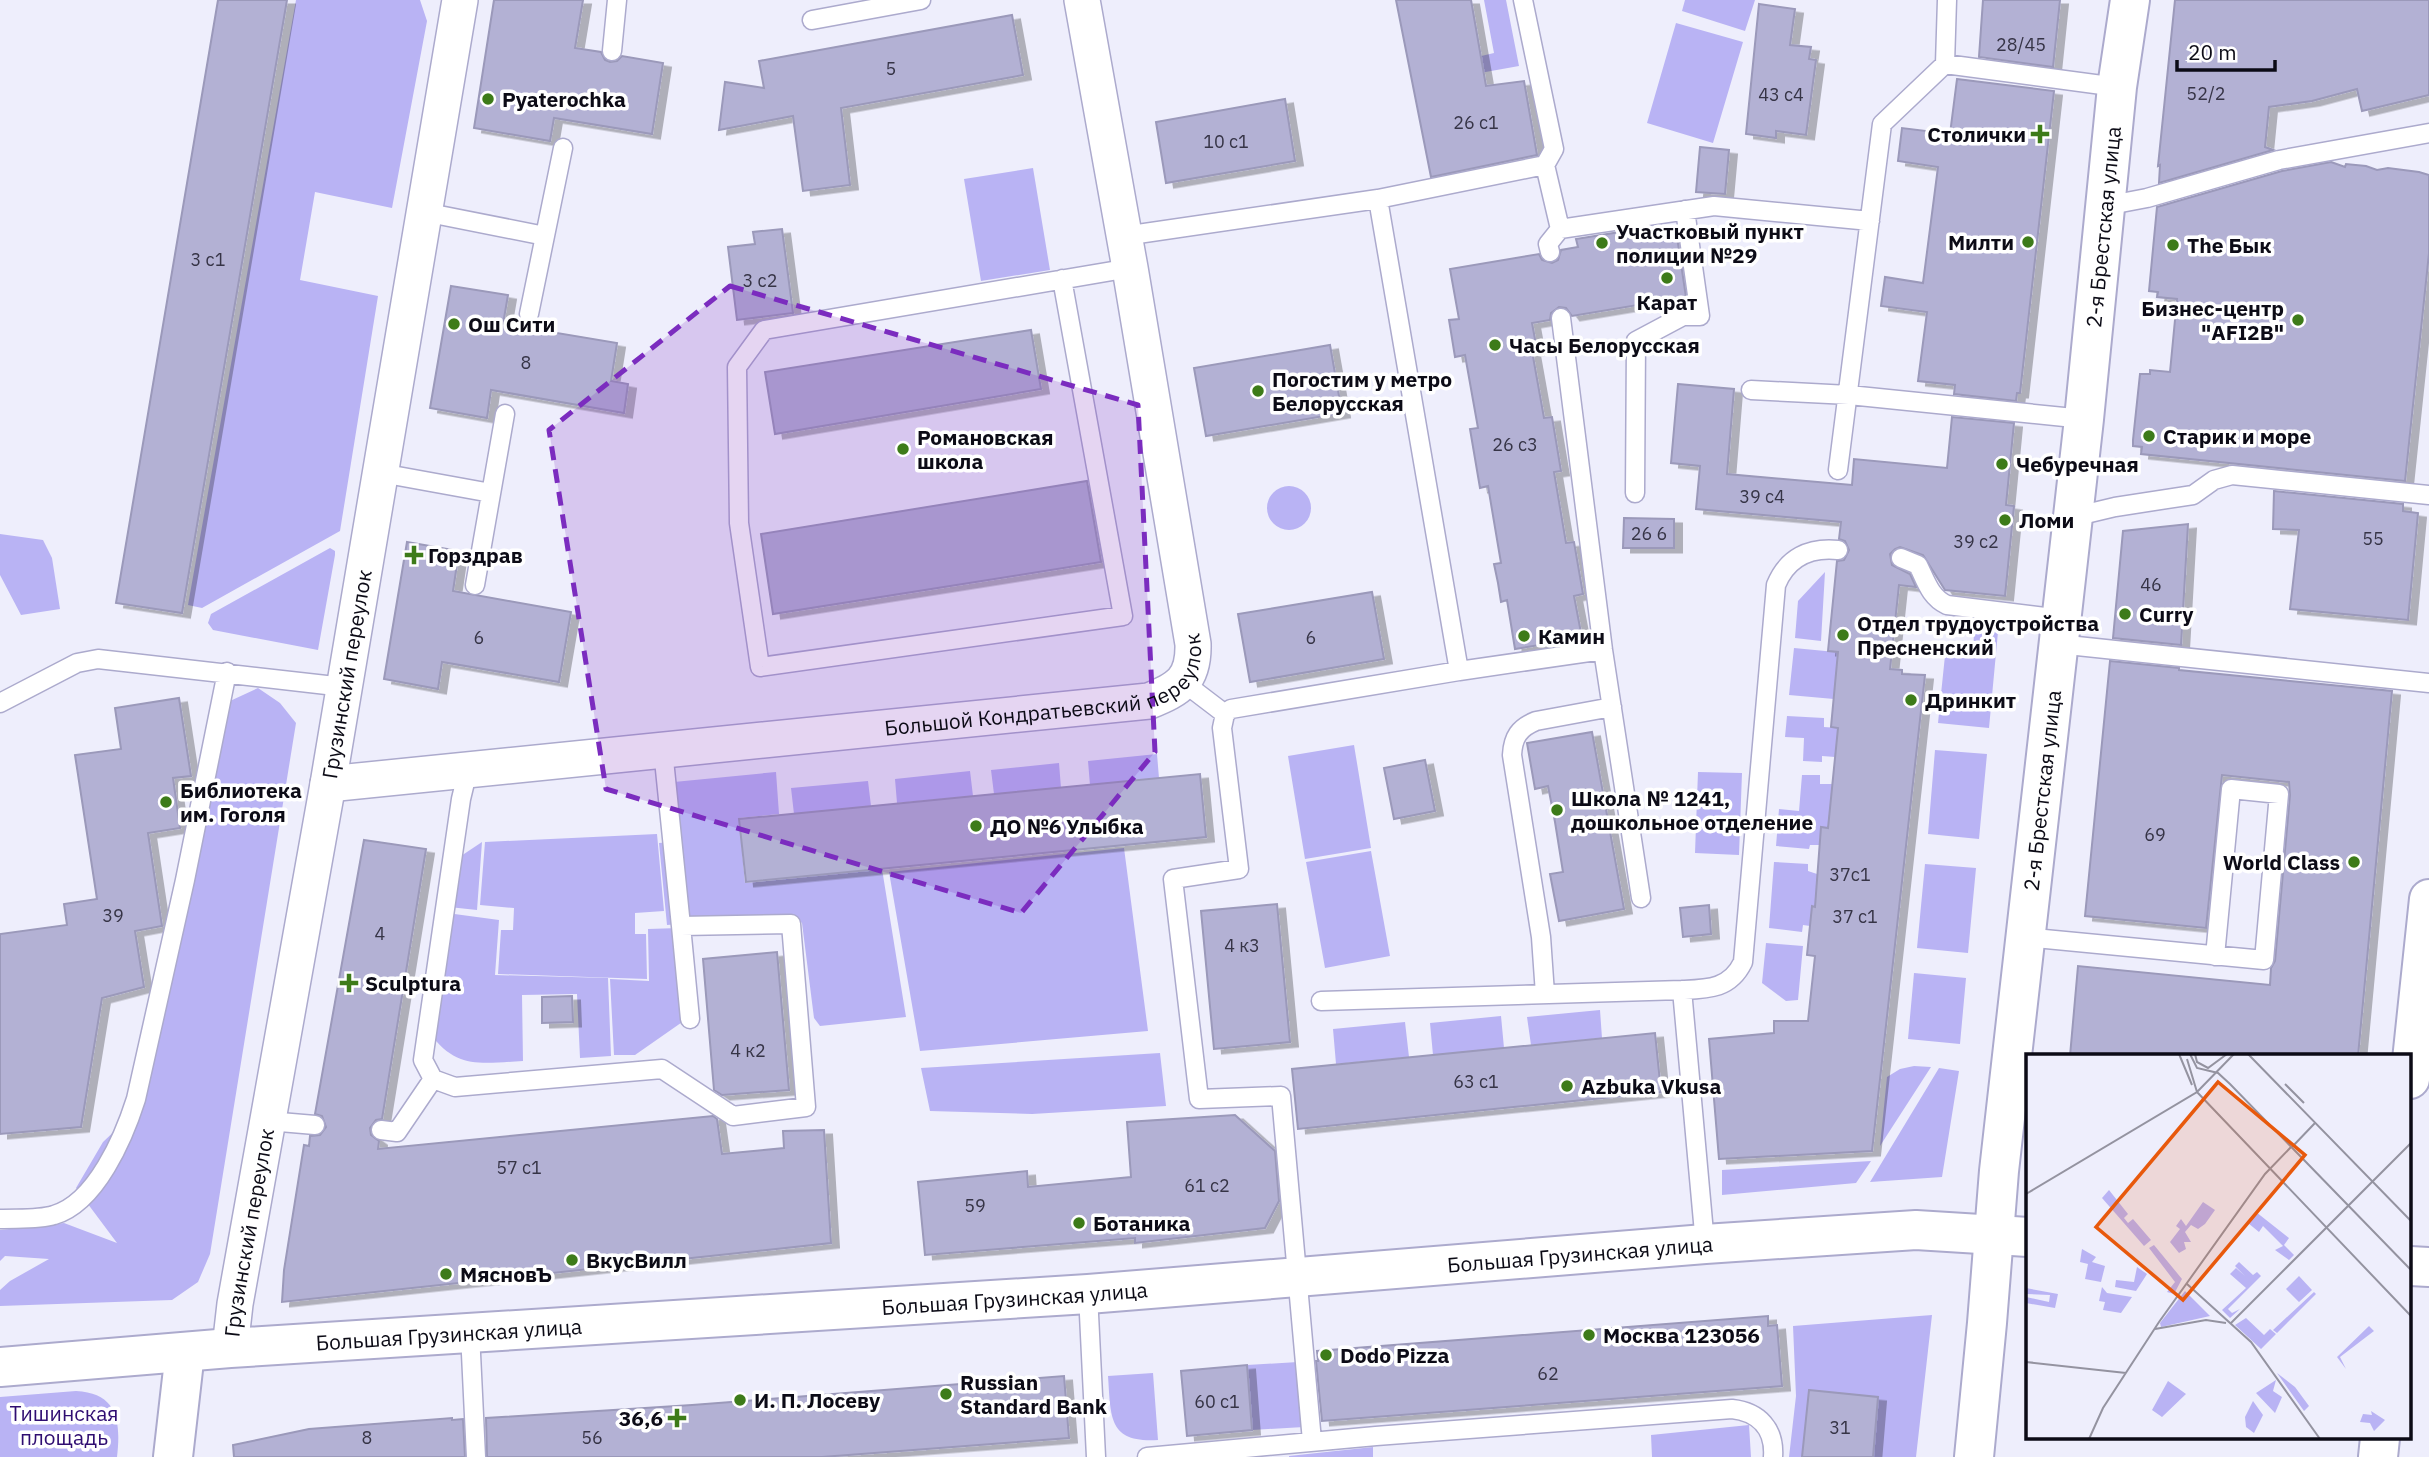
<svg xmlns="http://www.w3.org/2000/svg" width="2429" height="1457" viewBox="0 0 2429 1457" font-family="'IBM Plex Sans',sans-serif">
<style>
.green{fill:#b9b3f4}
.building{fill:#b3b1d4;stroke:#9b99ba;stroke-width:2;filter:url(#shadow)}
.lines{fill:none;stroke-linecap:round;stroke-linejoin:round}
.service-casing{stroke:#acaacd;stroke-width:21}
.minor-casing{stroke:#acaacd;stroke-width:38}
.tertiary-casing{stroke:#acaacd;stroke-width:42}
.secondary-casing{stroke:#acaacd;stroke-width:42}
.service{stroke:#fff;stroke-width:18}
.minor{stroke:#fff;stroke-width:35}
.tertiary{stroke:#fff;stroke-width:38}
.secondary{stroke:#fff;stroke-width:38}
.marked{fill:#7b2cbf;fill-opacity:0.2;stroke:#7b2cbf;stroke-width:5;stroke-dasharray:14 9;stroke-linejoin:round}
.poi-dot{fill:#3d7b19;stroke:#fff;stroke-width:2.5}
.labels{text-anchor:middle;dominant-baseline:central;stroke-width:7;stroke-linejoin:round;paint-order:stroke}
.number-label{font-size:18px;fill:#363446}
.poi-label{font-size:21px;font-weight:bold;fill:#0c0b16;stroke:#fff;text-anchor:start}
.street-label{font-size:21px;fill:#0c0b16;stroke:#fff}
.park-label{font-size:21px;fill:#2f0d71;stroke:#fff}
.inset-road{fill:none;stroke:#9493a0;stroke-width:2}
.view{fill:#e8590c;fill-opacity:0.15;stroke:#e8590c;stroke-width:3.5}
.inset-edge{fill:none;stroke:#0c0b16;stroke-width:3.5}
</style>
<defs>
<filter id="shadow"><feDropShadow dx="8" dy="4.5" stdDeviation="0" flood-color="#0004"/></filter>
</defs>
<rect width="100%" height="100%" fill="#eeeefc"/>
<path class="green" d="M296,0H420L427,21L392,208L315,192L300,280L378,296L340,531L202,608L188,605Z
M1484,0H1506L1519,66L1480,73L1477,57L1494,53Z
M1685,0H1755L1745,31L1682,11Z
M1676,23L1743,42L1713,143L1647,123Z
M1033,168L1050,270L981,281L964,179Z
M1267 508a22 22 0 1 1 44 0a22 22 0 1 1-44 0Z
M0,534L43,540L52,558L60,609L21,615L0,575Z
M330,548L335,551V555L318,650L213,630L208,623L211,614Z
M1825,572L1821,641L1795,638L1798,601Z
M1983,619L1999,621L1989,728L1938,723L1946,646L1973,648L1974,635Z
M1794,648L1846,653L1835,681L1834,699L1789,695Z
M258,688L280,703L296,723L210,1254L198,1282L172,1300L0,1306V1290L10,1281L49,1259L5,1256L0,1261V1230L64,1223L117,1243L76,1188L103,1142L145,1102L230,701Z
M1787,716L1824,718V727L1838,728L1835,757L1822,756V762L1803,761L1804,738L1785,737Z
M1354,745L1371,848L1305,859L1288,756Z
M1935,750L1987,754L1979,839L1928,834Z
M1157,754L1159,778L1090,785L1088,761Z
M1059,763L1061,788L994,794L991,770Z
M970,771L973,796L897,803L895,779Z
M776,772L779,814L739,818L745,883L882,869L906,1017L820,1026L814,1018L802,923L798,920H695L686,912L674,782Z
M1698,772L1742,773L1739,855L1695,853Z
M1802,775H1820V784H1832L1828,828L1821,827L1819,845H1810L1809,849L1776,846L1779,809L1799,811Z
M868,781L871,806L794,814L791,788Z
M657,834L664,911L635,913V934H646L647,979L498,974L501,930H513L514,908L480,905L485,842Z
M482,842L477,910L449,907L458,858Z
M671,842L679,924L667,925L659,843Z
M1124,848L1148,1031L920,1051L889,872Z
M1371,851L1390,956L1325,968L1306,862Z
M1774,862L1808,864V871L1823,876L1820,907H1812L1810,926L1803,925L1802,932L1769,928Z
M1925,864L1976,868L1968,953L1917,948Z
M447,913L499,920L495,975L608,978L611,1056L580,1058L577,994L522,995L523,1061C482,1063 456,1070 430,1033Z
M679,928L688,1018L635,1055H614L610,979L649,981L648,929Z
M1766,943L1803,946L1798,1000L1786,1001L1762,983Z
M1914,973L1966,978L1960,1044L1908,1039Z
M1600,1010L1602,1038L1531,1045L1527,1017Z
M1501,1016L1504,1048L1433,1055L1430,1023Z
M1405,1022L1409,1057L1336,1064L1333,1029Z
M1160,1053L1166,1106L1032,1114L930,1111L921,1068Z
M1914,1066L1931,1067L1880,1146L1887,1077L1900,1069Z
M1939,1068L1959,1071L1942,1177L1870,1182Z
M1871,1161L1856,1183L1722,1195V1170Z
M1932,1315L1916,1457H1873L1878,1397L1809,1390L1802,1457H1789L1796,1396L1793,1326Z
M1298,1362L1304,1427L1252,1430L1247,1365Z
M1153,1373L1158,1440C1108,1443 1111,1417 1108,1376Z
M76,1391C118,1393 121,1422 117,1457H0V1397Z
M1749,1425L1751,1457H1652L1651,1435Z
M1373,1447V1457H1289V1456Z"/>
<path class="building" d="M218,0H287L182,613L116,603Z
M494,0H583L575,48L601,52L605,60L610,62L617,61L622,56L663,63L652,134L554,118L550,141L474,128Z
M1396,0H1471L1486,86L1524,81L1537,155L1431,177Z
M1983,0H2060L2053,67L1979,57Z
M2175,0H2429V95L2362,111L2357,89L2312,101L2269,107L2265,147L2273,150L2159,183L2160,165L2158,166Z
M1759,4L1795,9L1790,45L1811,47L1809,59L1816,60L1806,135L1776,131V138L1746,134Z
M1012,15L1023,75L841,108L850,185L803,191L793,116L719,130L725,82L764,88L759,61Z
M1957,79L2054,91L2020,393H2017L2016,401L1954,394L1955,385L1918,381L1927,312L1881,306L1885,277L1923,283L1938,167L1898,161L1902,128L1950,134Z
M1285,99L1295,161L1166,183L1156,122Z
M1700,147L1729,150L1725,194L1696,192Z
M2331,162L2345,167L2346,164L2366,166L2377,170L2388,168L2419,172L2429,175V253L2405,481L2141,454L2142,447L2133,446V440L2140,374H2150V370L2170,372L2177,299L2157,297L2158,292L2149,291L2157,207L2282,171Z
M782,229L793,313L737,320L728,247L755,244L753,232Z
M1676,230L1686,297L1572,316L1566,308L1559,307L1551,313L1550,320L1532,323L1537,350L1532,351L1544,418L1552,417L1561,471L1554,472L1566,543L1574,542L1583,594L1574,596L1582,638L1515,649L1507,600L1501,602L1498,583L1494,564L1501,563L1488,486L1480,488L1470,429L1478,428L1465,355L1455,357L1449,320L1459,319L1450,269L1539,254L1542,260L1552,263L1558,260L1561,250L1578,247L1576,239L1620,232L1621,240Z
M451,286L508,295L503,324L617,343L611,381L628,384L624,413L491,390L487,418L430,408Z
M1031,330L1041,389L775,434L765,372Z
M1330,345L1342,413L1206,436L1194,368Z
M1678,384L1734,389L1727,474L1852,485L1854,459L1947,468L1952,417L2014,423L2006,505L2014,506L2005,596L1945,590L1923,555L1900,547L1895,549L1890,554L1892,565L1910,574L1916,587L1899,585L1890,669L1902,670V674L1925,675L1872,1151L1719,1159L1709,1039L1774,1033V1021H1808L1815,956L1807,955L1812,906L1815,907L1821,827L1828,828L1838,728L1831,727L1838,652L1828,651L1837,561L1844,560L1849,550L1845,541L1839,539L1841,522L1696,509L1700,466L1671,463Z
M1087,481L1101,562L773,614L761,534Z
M2274,491L2403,504V511L2418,513L2408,620L2290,609L2299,530L2273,529Z
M1624,518L1674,519V548H1623Z
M2188,524L2181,645L2113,638L2123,531Z
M407,542L459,551L453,591L571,612L559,682L442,662L438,689L384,679Z
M1372,592L1384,659L1250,682L1238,614Z
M2110,661L2179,668V670L2392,691L2358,1056H2070L2078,966L2270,985L2271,968L2275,961L2290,795L2289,782L2222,775L2206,928L2085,916Z
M179,698L191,776L173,778L180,828L148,833L162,926L135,931L144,987L102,998L81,1127L0,1134V934L67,925L64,904L97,899L75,755L121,749L115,708Z
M1592,732L1624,909L1559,921L1550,874L1563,872L1555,822L1548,786L1535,789L1527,743Z
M1425,760L1435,811L1394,819L1384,768Z
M1200,774L1206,837L746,882L739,819Z
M364,840L426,849L382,1119L376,1120L370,1128L371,1135L379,1141L378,1149L713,1116L717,1119L722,1154L784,1148L783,1131L824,1130L831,1243L282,1302L284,1270L304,1145L309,1146L310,1136L320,1135L326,1127L322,1116L315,1114Z
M1277,904L1290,1042L1214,1049L1201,911Z
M1709,905L1711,934L1683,937L1680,908Z
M777,952L789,1090L722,1095L714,1090L703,959Z
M572,996L573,1022L542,1023V997Z
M1655,1033L1661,1092L1298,1129L1292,1069Z
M1235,1115L1275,1151L1279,1201L1265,1228L1135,1243V1238L925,1255L918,1182L1027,1171L1028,1187L1131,1177L1127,1122Z
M1768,1316V1326L1777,1325L1782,1386L1322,1421L1316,1361H1318L1317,1351Z
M1247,1365L1252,1430L1187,1436L1181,1371Z
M1064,1376L1069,1438L822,1457H487L486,1418L692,1405Z
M1809,1390L1878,1397L1873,1457H1802Z
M452,1418V1420L463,1419L465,1457H234L233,1445L309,1429Z"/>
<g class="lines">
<g class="service-casing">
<path id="service" d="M812,20L921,0
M612,51L617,0
M1945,64L1947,0
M1545,165L1560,229L1548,244L1550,252
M1378,199L1545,165L1554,149L1523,0
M2105,206L2147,198L2279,160L2429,133
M424,212L545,236
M1560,229L1714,206L1870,221
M1124,236L1378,199L1459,671L1231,709L1225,714L1222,728L1239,869L1173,879L1199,1099L1281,1096L1312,1441
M1062,279L1123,616L760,667L739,523L737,367L764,330L1130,268
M529,314L563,148
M1561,318L1603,650L1641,898
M1751,390L1849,395L2084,419
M1838,470L1882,124L1945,64L2117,87
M381,473L491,493
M1635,493L1636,341L1683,316H1700L1685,210
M2073,517L2115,507L2193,495L2214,480L2232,475L2429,495
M1901,558L1918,565C1926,581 1930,597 1947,605L2061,619
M475,585L505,414
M2058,644L2429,683
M1459,671L1603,650
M1183,682L1225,714
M0,703L77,663L98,659L344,687
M468,770L461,799L423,1060L433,1079L455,1087L662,1069L733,1116L806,1107L791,924L681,926L663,750
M681,926L690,1019
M2025,937L2264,960L2279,794L2231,789L2215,956
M1682,990C1708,989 1730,989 1743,962L1776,585C1787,558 1809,547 1838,550
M1545,994L1541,937L1512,755C1513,737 1519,728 1536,721L1612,707
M1321,1001L1682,990L1705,1244
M268,1121L315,1125
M381,1130L397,1132L433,1079
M0,1219C17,1218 38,1220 54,1215C96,1203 124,1137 136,1099L185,880L227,672
M1088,1294L1096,1457
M470,1333L476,1457
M1147,1457L1376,1436L1732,1409C1759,1412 1775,1429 1773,1457"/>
</g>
<g class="minor-casing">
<g id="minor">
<path id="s1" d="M328,784L1149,701C1179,689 1194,680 1193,644L1130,268L1082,0"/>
<path id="s2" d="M230,1348L235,1304L328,784L460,0"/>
</g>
</g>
<g class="tertiary-casing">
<g id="tertiary">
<path d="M2410,1266L2429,1267"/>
<path d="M173,1457L185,1352"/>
<path id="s3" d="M1974,1457L1987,1323L1999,1171L2084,419L2117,87L2130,0"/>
</g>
</g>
<g class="secondary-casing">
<g id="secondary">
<path d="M2410,1079L2429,899"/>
<path id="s4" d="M0,1367L230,1348L1088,1294L1705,1244L1916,1230L2028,1237"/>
<path d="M2378,1457L2380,1438"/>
</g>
</g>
<use href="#service" class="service"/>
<use href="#minor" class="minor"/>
<use href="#tertiary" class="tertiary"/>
<use href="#secondary" class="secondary"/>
</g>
<path class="marked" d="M730,286L1138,405L1155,752L1021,913L606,789L549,430Z"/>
<g class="poi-dot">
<circle cx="488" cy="99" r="7"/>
<path d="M2036.5 123.5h7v7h7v7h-7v7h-7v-7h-7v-7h7z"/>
<circle cx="2028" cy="242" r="7"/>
<circle cx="1602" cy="243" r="7"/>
<circle cx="2173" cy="245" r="7"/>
<circle cx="1667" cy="278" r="7"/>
<circle cx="2298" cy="320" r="7"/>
<circle cx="454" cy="324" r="7"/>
<circle cx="1495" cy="345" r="7"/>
<circle cx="1258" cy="391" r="7"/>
<circle cx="2149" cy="436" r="7"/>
<circle cx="903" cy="449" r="7"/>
<circle cx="2002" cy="464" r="7"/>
<circle cx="2005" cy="520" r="7"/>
<path d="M410.5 544.5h7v7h7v7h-7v7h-7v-7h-7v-7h7z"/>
<circle cx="2125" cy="614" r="7"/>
<circle cx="1843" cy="635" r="7"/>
<circle cx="1524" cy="636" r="7"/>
<circle cx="1911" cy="700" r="7"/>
<circle cx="166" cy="802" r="7"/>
<circle cx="1557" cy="810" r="7"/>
<circle cx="976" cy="826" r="7"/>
<circle cx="2354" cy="862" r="7"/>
<path d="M345.5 972.5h7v7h7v7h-7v7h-7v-7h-7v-7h7z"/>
<circle cx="1567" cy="1086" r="7"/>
<circle cx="1079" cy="1223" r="7"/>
<circle cx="572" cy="1260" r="7"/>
<circle cx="446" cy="1274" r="7"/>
<circle cx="1589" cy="1335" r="7"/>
<circle cx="1326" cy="1355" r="7"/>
<circle cx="946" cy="1394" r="7"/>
<circle cx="740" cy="1400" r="7"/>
<path d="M673.5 1407.5h7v7h7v7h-7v7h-7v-7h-7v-7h7z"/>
</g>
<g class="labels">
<g class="number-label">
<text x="2021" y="44">28/45</text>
<text x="891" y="68">5</text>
<text x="2206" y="93">52/2</text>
<text x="1781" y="94">43 с4</text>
<text x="1476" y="122">26 с1</text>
<text x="1226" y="141">10 с1</text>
<text x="208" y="259">3 с1</text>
<text x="760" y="280">3 с2</text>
<text x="526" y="362">8</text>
<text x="1515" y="444">26 с3</text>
<text x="1762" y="496">39 с4</text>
<text x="1649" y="533">26 6</text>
<text x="2373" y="538">55</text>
<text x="1976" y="541">39 с2</text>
<text x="2151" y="584">46</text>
<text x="479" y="637">6</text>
<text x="1311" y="637">6</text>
<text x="2155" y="834">69</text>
<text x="1850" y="874">37с1</text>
<text x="113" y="915">39</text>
<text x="1855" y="916">37 с1</text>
<text x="380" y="933">4</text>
<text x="1242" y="945">4 к3</text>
<text x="748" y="1050">4 к2</text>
<text x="1476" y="1081">63 с1</text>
<text x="519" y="1167">57 с1</text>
<text x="1207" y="1185">61 с2</text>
<text x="975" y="1205">59</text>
<text x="1548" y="1373">62</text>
<text x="1217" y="1401">60 с1</text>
<text x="1840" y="1427">31</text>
<text x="367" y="1437">8</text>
<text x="592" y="1437">56</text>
</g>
<g class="poi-label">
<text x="502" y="99">Pyaterochka</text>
<text x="2026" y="134" text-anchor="end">Столички</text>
<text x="1616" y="231">Участковый пункт<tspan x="1616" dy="24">полиции №29</tspan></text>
<text x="2014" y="242" text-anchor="end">Милти</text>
<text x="2187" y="245">The Бык</text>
<text x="1667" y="302" text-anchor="middle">Карат</text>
<text x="2284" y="308" text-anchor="end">Бизнес-центр<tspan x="2284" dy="24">"AFI2B"</tspan></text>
<text x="468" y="324">Ош Сити</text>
<text x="1509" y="345">Часы Белорусская</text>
<text x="1272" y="379">Погостим у метро<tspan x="1272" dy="24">Белорусская</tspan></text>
<text x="2163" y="436">Старик и море</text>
<text x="917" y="437">Романовская<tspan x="917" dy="24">школа</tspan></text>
<text x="2016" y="464">Чебуречная</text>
<text x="2019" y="520">Ломи</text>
<text x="428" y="555">Горздрав</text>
<text x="2139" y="614">Curry</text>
<text x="1857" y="623">Отдел трудоустройства<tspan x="1857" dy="24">Пресненский</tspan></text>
<text x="1538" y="636">Камин</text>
<text x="1925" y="700">Дринкит</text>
<text x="180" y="790">Библиотека<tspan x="180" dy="24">им. Гоголя</tspan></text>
<text x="1571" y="798">Школа № 1241,<tspan x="1571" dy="24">дошкольное отделение</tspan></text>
<text x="990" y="826">ДО №6 Улыбка</text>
<text x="2340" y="862" text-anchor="end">World Class</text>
<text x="365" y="983">Sculptura</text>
<text x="1581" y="1086">Azbuka Vkusa</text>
<text x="1093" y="1223">Ботаника</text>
<text x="586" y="1260">ВкусВилл</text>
<text x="460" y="1274">МясновЪ</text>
<text x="1603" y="1335">Москва 123056</text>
<text x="1340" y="1355">Dodo Pizza</text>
<text x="960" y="1382">Russian<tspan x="960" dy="24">Standard Bank</tspan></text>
<text x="754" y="1400">И. П. Лосеву</text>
<text x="663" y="1418" text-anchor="end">36,6</text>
</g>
<g class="street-label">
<text stroke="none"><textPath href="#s3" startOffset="1237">2-я Брестская улица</textPath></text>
<text stroke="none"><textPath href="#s2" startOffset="684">Грузинский переулок</textPath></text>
<text stroke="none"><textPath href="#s1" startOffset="737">Большой Кондратьевский переулок</textPath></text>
<text stroke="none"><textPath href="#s3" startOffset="670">2-я Брестская улица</textPath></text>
<text stroke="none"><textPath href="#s2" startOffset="117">Грузинский переулок</textPath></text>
<text stroke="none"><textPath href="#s4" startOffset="1584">Большая Грузинская улица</textPath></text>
<text stroke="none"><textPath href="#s4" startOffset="1017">Большая Грузинская улица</textPath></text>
<text stroke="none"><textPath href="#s4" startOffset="450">Большая Грузинская улица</textPath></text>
</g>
<g class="park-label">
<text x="64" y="1413">Тишинская<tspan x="64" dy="24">площадь</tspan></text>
</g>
</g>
<g transform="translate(2026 1054)">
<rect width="385" height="385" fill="#eeeefc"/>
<path d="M83,136L102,160L98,164L102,169L107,165L125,186L118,192L76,144ZM177,148L189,156L179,170L172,175L165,171L159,178L165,188H158L160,195L153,199L144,188L154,175L150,172L155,165L160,172ZM230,158L263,184L258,191L268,201L263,206L249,196L257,192L237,172L233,178L222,169ZM128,191L156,225L148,240L141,238L149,228L123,194ZM56,195L70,203L66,208L79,212L75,228L59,225L62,210L54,208ZM213,208L227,221L231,218L235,222L202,255L206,259L214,255L204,264L196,256L220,234L204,220L210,214L219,222L209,212ZM111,213L121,220L110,237L89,233L90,226L108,228ZM273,222L286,236L273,248L260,235ZM76,233L81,239L106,243L95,259L77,256L79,248L73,247ZM0,234L32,240L29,254L0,249V243L23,248L24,241L0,240ZM159,237L184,262L135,273L134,269ZM288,238L290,240L251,279L247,276ZM220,264L238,281L244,275L250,280L235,295L209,271ZM343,272L348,277L314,303L320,315L311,303ZM251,319L269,333L283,352L278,357ZM250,326L247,337L256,343L249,359L230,339ZM142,327L160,340L136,363L126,356ZM227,347L237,361L228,379L220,373L219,363ZM345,357L359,366L348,377L344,369L334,368L337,360L346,361Z" fill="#b9b3f4"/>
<path class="inset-road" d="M153,0L166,31M164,0L171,14L192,19L204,30L385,216M169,0L171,8L182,14L201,0M222,0L385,167M259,30L278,49M171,38L385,262M171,38L208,0M266,93L289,69M0,140L171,38L161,5M161,230L225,288L294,385M204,270L385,89M129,275L180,266L200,269M0,308L100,319M63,385L77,354L133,268L239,120L265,93"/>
<path class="view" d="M192,28L279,101L157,246L70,173Z"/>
<rect width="385" height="385" class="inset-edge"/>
</g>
<path d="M2177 60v10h98v-10" fill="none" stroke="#0c0b16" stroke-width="3.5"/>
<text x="2188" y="60" font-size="21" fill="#0c0b16" stroke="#ffffff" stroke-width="5" paint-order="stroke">20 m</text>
</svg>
